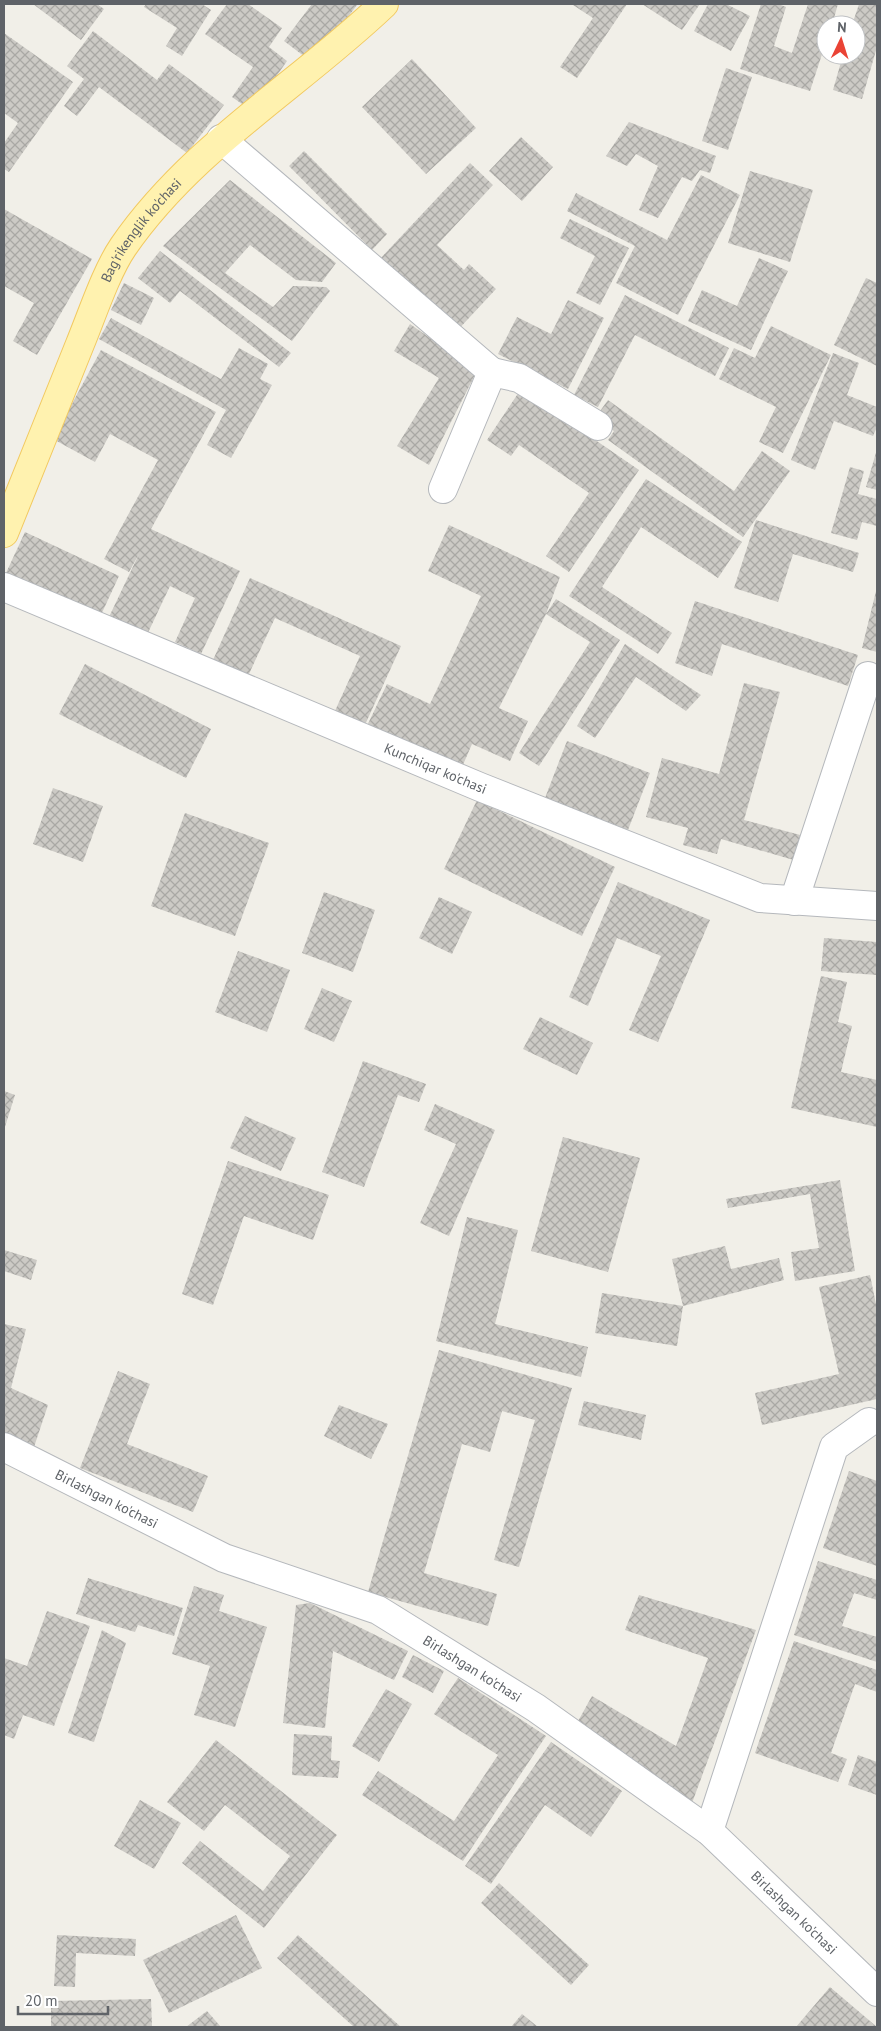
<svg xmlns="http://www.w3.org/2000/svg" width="881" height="2031" viewBox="0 0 881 2031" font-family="'PT Sans',sans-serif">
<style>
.building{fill:url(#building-cross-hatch)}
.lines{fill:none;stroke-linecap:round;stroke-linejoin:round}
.minor-casing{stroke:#b5b8bc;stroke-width:30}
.major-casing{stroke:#f2c960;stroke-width:30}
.minor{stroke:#fff;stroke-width:28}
.major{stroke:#fff2af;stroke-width:28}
.labels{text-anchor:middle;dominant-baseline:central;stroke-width:4;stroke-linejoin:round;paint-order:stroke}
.street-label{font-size:14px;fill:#5f6368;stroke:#fff}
</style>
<defs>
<pattern id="building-cross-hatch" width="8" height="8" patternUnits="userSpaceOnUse" patternTransform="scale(1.25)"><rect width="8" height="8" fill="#cccac5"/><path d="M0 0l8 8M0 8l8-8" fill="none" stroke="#a9a8a4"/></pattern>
</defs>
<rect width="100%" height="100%" fill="#f1efe8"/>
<path class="building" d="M33,4H97L104,9L81,40Z
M146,4H202L211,10L182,56L166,46L177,28L144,7Z
M227,4H248L282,28L269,47L287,61L252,111L232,97L253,67L205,34Z
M312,4L357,5L313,63L284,41Z
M574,4H627L577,78L560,67L593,18L573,5Z
M642,4H700L682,30Z
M708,4H726L750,16L731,51L694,31Z
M761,4H778L786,7L774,46L792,53L808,4H838L832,25H826V42L810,91L740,69Z
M859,4H877V47L862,99L833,90L843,55H856V25H852Z
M93,31L157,80L169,64L224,105L187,153L99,87L77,116L64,106L84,79L67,66Z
M4,33L73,82L9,172L4,169V143L18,123L4,113Z
M412,59L476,128L426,174L362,107Z
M726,68L752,77L728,150L702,141Z
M629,122L716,156L710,173L700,170L692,181L682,177L658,218L639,210L658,166L636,154L627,166L606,156Z
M521,137L553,167L522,201L489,171Z
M304,151L387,234L372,250L289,166Z
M470,163L493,185L437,245L464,270L469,264L496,289L455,333L378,261Z
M750,171L813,190L790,262L728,243Z
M701,175L740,195L678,315L616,283L635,246L567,211L576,193L667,240Z
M230,180L336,263L322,282L296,280L250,245L225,273L273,307L293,286L326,287L330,291L292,341L163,246Z
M4,209L92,259L37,355L13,341L34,303L4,286Z
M570,219L629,248L600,305L576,293L595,256L560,238Z
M160,251L291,353L279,367L180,291L170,303L138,278Z
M759,258L788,271L751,350L688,321L702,290L737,306Z
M866,278L877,283V366L834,345Z
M124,283L154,298L141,325L111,310Z
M625,295L729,348L715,376L635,335L598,407L574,395Z
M568,300L604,318L568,389L498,354L517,317L551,334Z
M111,318L221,379L239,348L268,364L260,379L272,385L231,458L207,445L226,410L99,339Z
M410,324L477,371L429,465L397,446L439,378L394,351Z
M771,326L831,355L783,453L759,442L776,407L719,379L734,348L755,358Z
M101,350L216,412L151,529L240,571L201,654L175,642L195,598L170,586L146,637L108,619L139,554L129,572L104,559L158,460L110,434L95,462L53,439Z
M833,353L859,363L847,395L877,407V427L873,436L834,421L815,470L791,460Z
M521,389L639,470L569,572L546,556L589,493L519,445L511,456L487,440Z
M608,400L734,491L762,451L790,471L743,537L608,440L614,431L595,418Z
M877,449V490L866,487Z
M850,467L864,471L858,494L877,499V526L862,522L857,540L831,533Z
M646,479L742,542L718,578L641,527L602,587L672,633L658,654L569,596Z
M756,520L859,553L853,572L793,554L778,602L734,588Z
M449,525L560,577L546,614L499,708L528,721L510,761L472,744L459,774L365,730L387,684L430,704L481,596L428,571Z
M25,532L119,576L100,617L6,573Z
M250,578L401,646L364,727L334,713L360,656L275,618L248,676L213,660Z
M877,587V652L862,648Z
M556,599L620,640L539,766L519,753L590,642L546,614Z
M695,601L858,655L848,686L722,644L712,676L675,663Z
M625,644L701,695L686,711L636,677L595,738L577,726Z
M85,664L211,729L186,778L59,714Z
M744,683L780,692L744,820L804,836L797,861L721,839L717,854L683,845L688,828L646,817L662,758L719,774Z
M567,741L650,773L628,830L545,798Z
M53,788L103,806L83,862L33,844Z
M477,800L615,867L582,936L444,869Z
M185,813L269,843L235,936L151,906Z
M618,882L710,920L658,1042L629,1030L661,956L617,938L588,1006L569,997Z
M324,892L375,910L353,972L302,953Z
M439,897L472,912L452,954L419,938Z
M824,938L877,942V975L821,971Z
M238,951L290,970L267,1032L215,1012Z
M821,976L847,982L838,1022L852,1026L841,1072L877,1080V1127L791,1108Z
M322,988L352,1001L334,1042L304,1029Z
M540,1017L593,1043L577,1075L523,1049Z
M363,1061L426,1084L419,1102L398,1095L364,1187L322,1172Z
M4,1091L15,1095L4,1130Z
M435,1104L495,1130L449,1236L420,1223L456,1144L424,1130Z
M245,1116L296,1138L281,1171L230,1148Z
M563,1137L640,1158L608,1272L531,1251Z
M228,1161L329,1195L313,1240L244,1216L213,1305L182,1294Z
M840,1180L855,1271L795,1281L791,1252L819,1248L810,1194L728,1208L726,1199Z
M467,1217L518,1230L495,1324L588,1347L581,1377L436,1341Z
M725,1246L731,1269L779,1258L784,1280L683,1306L672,1259Z
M4,1250L37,1260L31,1280L4,1271Z
M870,1275L877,1309V1399L762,1425L755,1393L839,1374L819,1287Z
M602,1293L683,1306L677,1346L595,1333Z
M4,1324L26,1329L11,1388L48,1405L34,1447L4,1432Z
M439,1350L572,1388L519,1567L494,1560L535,1420L502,1411L490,1452L462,1444L424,1573L497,1594L488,1626L368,1592Z
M118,1371L150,1384L127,1444L208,1476L193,1512L80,1468Z
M584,1401L646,1415L641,1440L578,1425Z
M339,1405L388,1424L371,1459L324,1436Z
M849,1471L877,1481V1566L823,1548Z
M818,1561L877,1580V1600L854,1593L842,1626L877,1637V1662L794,1635Z
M88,1578L183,1608L174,1636L138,1625L135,1632L76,1614Z
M194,1586L224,1595L219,1611L267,1627L235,1727L194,1715L210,1666L172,1654Z
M639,1595L756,1630L692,1803L577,1723L592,1696L676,1746L708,1658L625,1630Z
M310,1603L408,1651L394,1680L333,1651L325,1728L283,1723L296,1605Z
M47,1611L90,1626L54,1726L23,1715L14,1739L4,1735V1658L27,1666Z
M102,1630L126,1643L94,1742L68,1733Z
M794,1641L877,1670V1692L855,1684L831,1753L847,1759L838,1782L755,1753Z
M413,1655L444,1671L433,1693L402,1677Z
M458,1678L546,1736L463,1861L362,1795L378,1771L454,1821L498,1755L434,1714Z
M386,1689L412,1704L379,1762L352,1746Z
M294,1734L332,1736L331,1760L340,1761L338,1778L292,1775Z
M216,1740L337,1835L264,1928L182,1863L200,1841L263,1891L290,1856L225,1805L204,1831L167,1802Z
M551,1742L622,1791L591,1837L545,1805L491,1884L465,1866Z
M858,1755L877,1762V1795L848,1785Z
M140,1800L181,1823L154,1869L114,1846Z
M499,1883L589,1965L571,1985L481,1903Z
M236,1915L262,1968L169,2013L143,1960Z
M57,1935L136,1939L135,1956L76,1953L75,1987L54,1986Z
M298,1935L401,2027H354L277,1958Z
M830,1987L877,2027H796Z
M151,1999L152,2027H51V2001Z
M207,2011L221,2027H186Z
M522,2014L538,2027H511Z"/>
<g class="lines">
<g class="minor-casing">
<g id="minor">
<path d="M221,139L492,372L443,489"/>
<path d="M492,372L519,378L598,426"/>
<path id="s1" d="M4,587L480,787L760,898L877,906"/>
<path d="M794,901L868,676"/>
<path id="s2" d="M4,1447L224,1558L378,1610L536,1708L709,1831L877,1992"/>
<path d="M709,1831L834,1447L869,1422"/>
</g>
</g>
<g class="major-casing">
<g id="major">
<path id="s3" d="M4,533C29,470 55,407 80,344C92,315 106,272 123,247C192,147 298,86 384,4"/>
</g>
</g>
<use href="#minor" class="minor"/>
<use href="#major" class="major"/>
</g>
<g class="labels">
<g class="street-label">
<text stroke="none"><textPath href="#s3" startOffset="334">Bag'rikenglik ko'chasi</textPath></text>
<text stroke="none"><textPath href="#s1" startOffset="468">Kunchiqar ko'chasi</textPath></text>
<text stroke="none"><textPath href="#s2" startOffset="115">Birlashgan ko'chasi</textPath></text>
<text stroke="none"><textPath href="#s2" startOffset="520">Birlashgan ko'chasi</textPath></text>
<text stroke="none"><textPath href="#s2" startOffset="925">Birlashgan ko'chasi</textPath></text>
</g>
</g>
<rect width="881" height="2031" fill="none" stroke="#5f6368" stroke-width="10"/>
<g transform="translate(841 40) rotate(4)"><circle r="24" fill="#ffffff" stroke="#bfc1c3"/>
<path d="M0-4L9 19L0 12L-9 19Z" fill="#ea4335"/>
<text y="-8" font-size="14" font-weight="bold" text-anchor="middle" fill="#5f6368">N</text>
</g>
<path d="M18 2006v8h90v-8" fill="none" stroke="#5f6368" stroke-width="2.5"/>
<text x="25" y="2006" font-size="15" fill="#5f6368" stroke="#ffffff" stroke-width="4" paint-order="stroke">20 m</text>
</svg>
